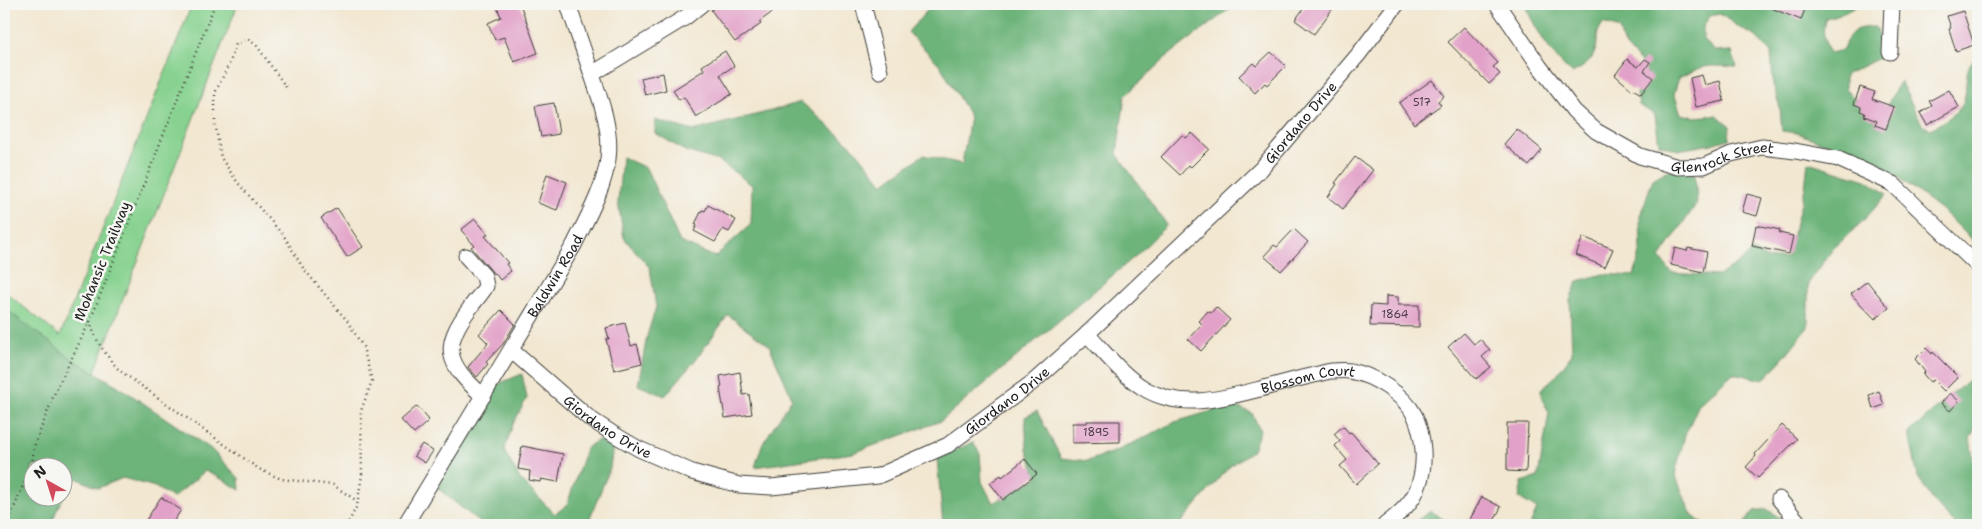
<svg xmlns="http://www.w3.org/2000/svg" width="1982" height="529" viewBox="0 0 1982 529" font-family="'Shantell Sans',sans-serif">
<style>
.green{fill:#87d290;stroke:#527756}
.forest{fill:#6db47a;stroke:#44684b;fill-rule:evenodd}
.building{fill:#e2a1c8}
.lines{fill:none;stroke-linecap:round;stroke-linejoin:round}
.minor-casing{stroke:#3c3a37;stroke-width:17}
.path{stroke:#3c3a37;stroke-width:2.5;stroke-dasharray:1 4;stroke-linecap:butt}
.minor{stroke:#fff;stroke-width:15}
.labels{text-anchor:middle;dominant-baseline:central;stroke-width:5;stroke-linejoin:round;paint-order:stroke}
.number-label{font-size:11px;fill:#4e3d47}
.street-label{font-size:14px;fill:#1c1c1c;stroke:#f6f6f2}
</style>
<rect width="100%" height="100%" fill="#f6f6f2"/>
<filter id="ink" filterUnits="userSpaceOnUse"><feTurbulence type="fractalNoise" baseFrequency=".02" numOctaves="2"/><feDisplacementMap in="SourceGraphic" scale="10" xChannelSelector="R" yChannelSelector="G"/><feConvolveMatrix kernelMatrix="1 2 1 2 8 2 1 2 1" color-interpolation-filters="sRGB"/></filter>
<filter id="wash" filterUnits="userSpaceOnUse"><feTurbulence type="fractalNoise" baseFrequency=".0096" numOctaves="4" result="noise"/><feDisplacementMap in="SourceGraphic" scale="20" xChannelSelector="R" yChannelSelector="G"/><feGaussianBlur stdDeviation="1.12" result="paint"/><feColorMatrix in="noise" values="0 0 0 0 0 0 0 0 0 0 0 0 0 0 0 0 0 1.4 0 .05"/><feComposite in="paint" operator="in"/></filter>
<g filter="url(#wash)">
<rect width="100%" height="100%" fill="#f2e7d0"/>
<path class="green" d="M192,4H238L58,466H32V496L4,525V291L60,336Z"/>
<path class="forest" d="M933,4H1236L1164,59L1125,96L1117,154L1167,225L1139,253L941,421L853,453L755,467L762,445L792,398L769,345L728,315L697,358L665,396L638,385L647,336L656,307L650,268L624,238L618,202L622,157L646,168L680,242L715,257L751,224L752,185L719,161L685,151L655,133V120L693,131L771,111L801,102L854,148L883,184L923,155L962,164L970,117L940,65L908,32Z
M1524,4H1860L1844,13L1826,18C1821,31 1824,41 1830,53L1843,50C1850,30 1856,27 1876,27L1880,38L1879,58L1845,75V88L1872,119L1884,126L1889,102L1900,81L1923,126L1931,129C1940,123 1954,116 1961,107C1969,94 1963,78 1970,64C1972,61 1976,58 1978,55V246L1944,212L1890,171L1869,159L1797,133L1782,131L1780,108L1773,84L1771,52L1755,36L1740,28L1720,14L1710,16L1703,27V39L1714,50L1732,52L1737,67C1730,67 1724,66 1717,66C1703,65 1690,72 1679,78L1674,93L1681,114L1695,117L1717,115L1730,126L1729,139L1712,144L1678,150L1659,144L1655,115L1639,105L1637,94L1647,76L1646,68L1623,43L1619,29L1603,23C1593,38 1600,38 1595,51C1592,62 1582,68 1572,73C1549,54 1537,30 1524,4Z
M1808,162L1866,180L1887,194L1866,218L1833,249L1808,284V327L1785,356L1763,380L1733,373L1699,404L1685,435L1675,474L1691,514L1704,525H1530L1537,509L1519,498L1522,482L1538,477L1549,413L1542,399L1541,389L1556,376L1572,354L1570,300L1578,281L1603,274L1634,276L1641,249L1640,216L1653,179L1670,169L1695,174L1697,203L1660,258L1672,273L1718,276L1735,266L1753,251L1768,259L1787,257L1805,188Z
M4,308L71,358L118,386L211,449L239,478L240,490L224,480L205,471L173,498L155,487L123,478L98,488L76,478L59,505L51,525H4ZM32,466H62V496H32Z
M1978,371V424L1970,437L1973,459L1978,468V525H1956L1934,502L1918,477L1909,433Z
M522,374L527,398L513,424L504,451L520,479L555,514L567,505L586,448L600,439L613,446L610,468L587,525H483L436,487L473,432L498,384Z
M1232,405L1252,413L1260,430L1253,450L1229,467L1179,525H943L937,459L973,442L980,454L982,482L993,503L1037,478L1027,449L1025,417L1037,411L1061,458L1088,461L1119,450L1175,422Z
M1767,509L1790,525H1743L1754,511Z
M1431,511L1452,525H1419L1416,521Z"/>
<g id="blocks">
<path class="building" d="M504,4H520L538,53L514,62L504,37L495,40L488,23L501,17L497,7Z
M720,4H783L759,22L761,24L735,42L711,10Z
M1307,4H1336L1314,34L1295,20Z
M1761,4H1807L1801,20Z
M1963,11L1974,45L1956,51L1949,29L1951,28L1947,16Z
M1464,27L1498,63L1493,67L1500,74L1489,84L1448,42Z
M725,51L734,66L720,75L732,94L696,117L684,97L679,100L673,90L704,70L702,66Z
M1271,52L1286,66L1267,85L1265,83L1255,93L1239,76L1253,63L1256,66Z
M1627,59L1638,67L1645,59L1650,62L1644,71L1653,78L1641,94L1633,89L1632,90L1615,75Z
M663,73L666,90L645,95L641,78Z
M1702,75L1705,85L1720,81L1724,101L1696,107L1690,78Z
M1432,80L1444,96L1438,101L1441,105L1414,124L1399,103Z
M1860,87L1875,92L1872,99L1894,107L1886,129L1875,125L1877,121L1864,116L1865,113L1860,111L1861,107L1854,104Z
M1949,90L1959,107L1927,125L1920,113L1932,106L1929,101Z
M554,103L559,134L541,137L535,106Z
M1517,129L1542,150L1529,166L1504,144Z
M1192,133L1209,149L1191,167L1189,165L1180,175L1161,157L1182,135L1186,138Z
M1355,157L1373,170L1343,209L1328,197L1337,184L1335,183Z
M547,174L567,182L557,210L538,203Z
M1747,194L1762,198L1757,216L1742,212Z
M708,205L736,220L729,232L723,229L715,242L694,231L697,225L695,224L702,210L705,211Z
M337,208L363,247L347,257L321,218Z
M475,219L488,234L485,236L508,263L506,264L511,271L500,280L495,273L494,274L471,247L474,245L461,230Z
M1756,225L1780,230L1779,233L1793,236L1789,254L1752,246Z
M1294,229L1308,242L1281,271L1264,256L1274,245L1277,247Z
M1583,237L1613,249L1605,267L1576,255Z
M1675,248L1687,251L1688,248L1707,252L1703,272L1671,265Z
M1867,281L1889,308L1875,319L1851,294Z
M1386,296L1398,297V305H1419V327L1370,326L1371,305L1386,306Z
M1216,307L1230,320L1201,351L1188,339L1202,324L1199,321L1208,311L1211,313Z
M501,310L515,324L503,344L486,362L488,364L477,377L468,367L488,343L479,334Z
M625,323L631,346L637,344L642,363L614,370L606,339H609L606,328Z
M1464,333L1474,344L1480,339L1490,350L1482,357L1491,367L1476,379L1448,347Z
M1926,348L1932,354L1933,352L1958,377L1944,391L1933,380L1930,382L1923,374L1925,372L1915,359Z
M740,372L743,395L749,394L752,414L725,418L720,388L722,387L720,376Z
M1879,391L1884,405L1873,409L1869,395Z
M1950,393L1959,401L1950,411L1941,403Z
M417,406L429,420L414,434L401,420Z
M1087,421H1120V442L1072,443V423H1087Z
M1507,423H1528L1526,472L1507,471Z
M1782,425L1797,439L1758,478L1746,467L1756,456L1755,454Z
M1343,426L1349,433L1351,432L1378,464L1356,484L1340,466L1347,460L1335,446L1340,441L1334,434Z
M422,444L433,451L425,463L414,456Z
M522,446L563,454L558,482L541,479L540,482L529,480L530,471L518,469Z
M1025,459L1037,474L1003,500L990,483L1001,475L1002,477Z
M161,497L181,510L171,525H143Z
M1482,497L1501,507L1492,525H1476L1469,521Z"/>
</g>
</g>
<g filter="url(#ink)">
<use href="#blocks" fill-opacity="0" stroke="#3c3a37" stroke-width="1"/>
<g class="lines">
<g class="minor-casing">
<g id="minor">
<path d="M863,4L880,71"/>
<path id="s1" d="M1497,4L1540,67L1574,111L1596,131L1640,156L1678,167L1704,166L1731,154L1762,147L1795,151L1838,159L1893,184L1978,266"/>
<path d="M1890,52L1892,4"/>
<path d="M592,74L686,17L702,4"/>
<path d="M466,256L484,276L486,286C482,294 475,300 470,308C440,348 447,364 483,396"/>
<path id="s2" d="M1087,334C1105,353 1122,375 1145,389C1183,411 1225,398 1264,388C1286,382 1308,376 1331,371C1337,371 1344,370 1350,371C1373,375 1404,394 1415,416C1424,437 1426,463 1419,484C1414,502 1399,514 1385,525"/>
<path id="s3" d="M511,350L589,418L615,435L639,449L692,472L739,485L771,487L878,476L948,445L1033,382L1087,334L1261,169L1358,55L1397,4"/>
<path d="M1779,499L1801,525"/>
<path id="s4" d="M405,525L574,245C587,218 604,189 608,159C612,128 600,99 590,69C583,48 575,26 568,4"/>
</g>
</g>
<path class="path" d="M286,87L257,46L248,39L236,44L230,62L215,93V122L221,158L238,183L284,236L303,268L348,322L363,347L372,381L361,411L362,475L357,506L347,525
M90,321C95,341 106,355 119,370L259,469L281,479L333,485L357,501
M7,525L32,464L34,447L55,392L90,321L215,4"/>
<use href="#minor" class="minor"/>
</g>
</g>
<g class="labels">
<g class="number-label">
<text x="1422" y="102">517</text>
<text x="1395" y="314">1864</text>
<text x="1096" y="432">1895</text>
</g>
<g class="street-label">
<text stroke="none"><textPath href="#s3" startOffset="964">Giordano Drive</textPath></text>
<text stroke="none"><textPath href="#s1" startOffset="298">Glenrock Street</textPath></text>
<text transform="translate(102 261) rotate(-68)">Mohansic Trailway</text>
<text stroke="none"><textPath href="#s4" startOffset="291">Baldwin Road</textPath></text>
<text stroke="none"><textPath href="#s2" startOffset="248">Blossom Court</textPath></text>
<text stroke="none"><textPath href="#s3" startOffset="559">Giordano Drive</textPath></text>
<text stroke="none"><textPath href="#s3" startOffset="124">Giordano Drive</textPath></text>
</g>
</g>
<rect width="1982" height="529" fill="none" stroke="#f6f6f2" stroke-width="20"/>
<g transform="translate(48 482) rotate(321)"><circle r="24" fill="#f6f6f2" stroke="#9f9f9c"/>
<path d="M0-4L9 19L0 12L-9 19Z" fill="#d1495b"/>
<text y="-8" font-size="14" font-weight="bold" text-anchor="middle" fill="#1c1c1c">N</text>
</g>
</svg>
